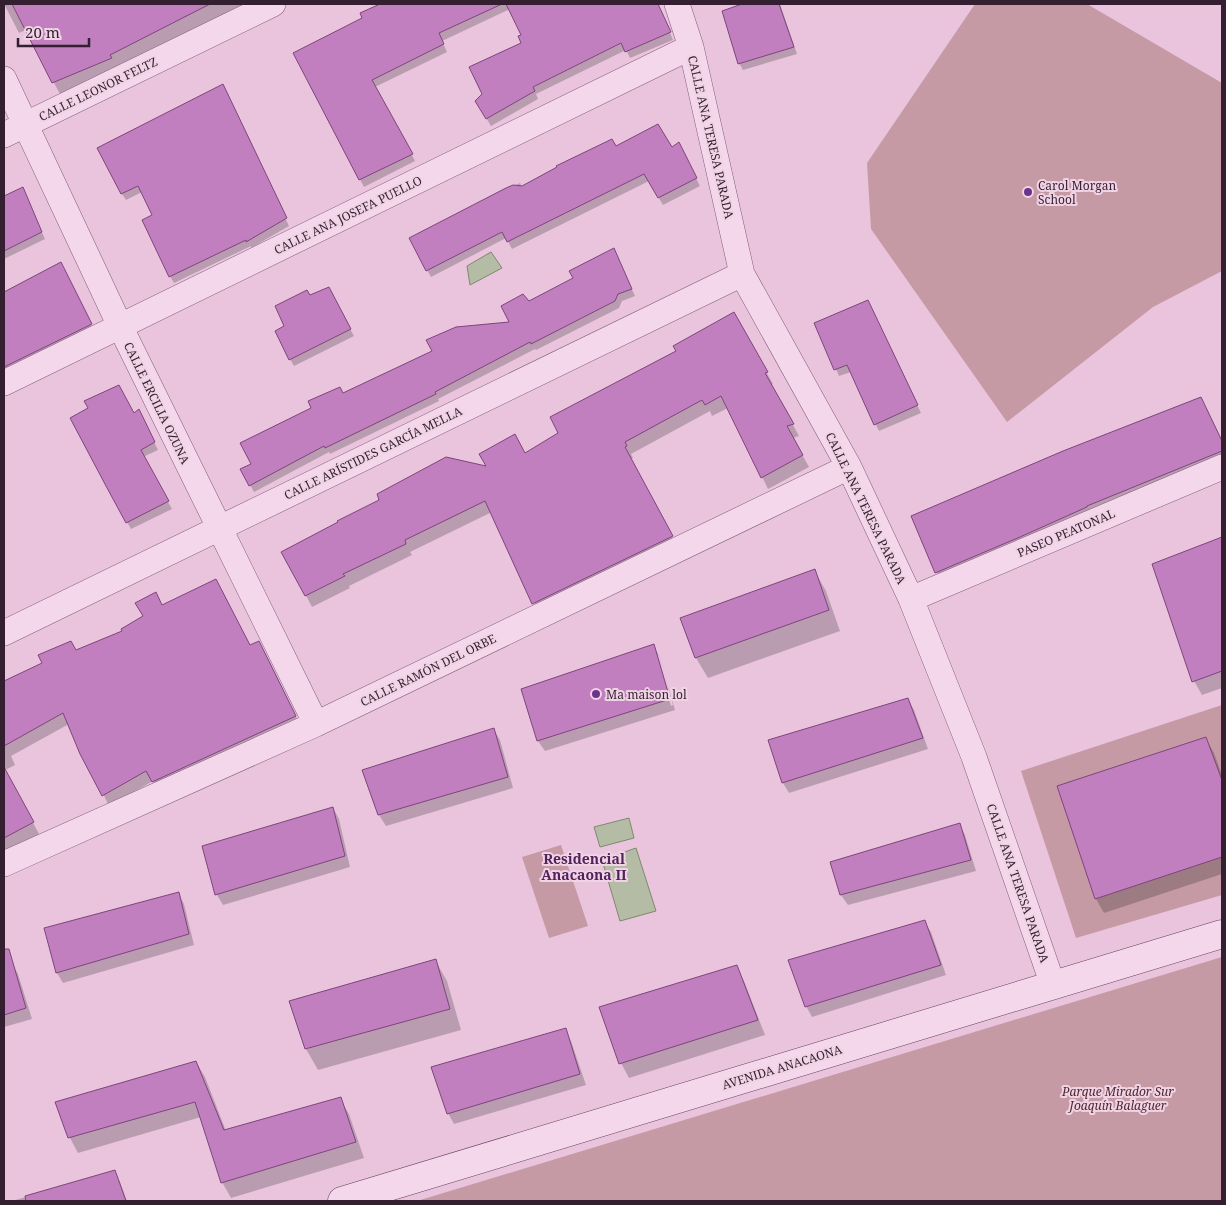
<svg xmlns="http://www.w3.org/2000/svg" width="1226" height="1205" viewBox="0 0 1226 1205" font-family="'Noto Serif',serif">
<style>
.green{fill:#c59aa4}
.water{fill:#b5bca6;stroke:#7e896e}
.shadow{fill:#0003;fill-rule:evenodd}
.building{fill:#c27fbf;stroke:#7d457c}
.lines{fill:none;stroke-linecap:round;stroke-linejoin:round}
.street-casing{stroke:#815d7b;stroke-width:26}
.secondary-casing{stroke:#63405e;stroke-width:29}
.street{stroke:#f4d7ea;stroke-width:25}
.secondary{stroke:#f4d7ea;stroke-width:28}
.poi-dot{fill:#6a3489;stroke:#f1d3e6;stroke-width:2}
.labels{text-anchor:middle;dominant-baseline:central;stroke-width:4;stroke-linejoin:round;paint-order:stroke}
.street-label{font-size:12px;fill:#331f30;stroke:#f1d3e6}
.poi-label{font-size:12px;fill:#331f30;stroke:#f1d3e6;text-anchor:start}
.park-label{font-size:12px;font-style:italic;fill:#4d282c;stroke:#f1d3e6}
.neighbourhood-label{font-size:14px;font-weight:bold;fill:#52235b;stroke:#f1d3e6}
</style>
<rect width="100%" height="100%" fill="#e9c4dc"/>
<path class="green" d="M975,4H1087L1222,83V271L1153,307L1007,422L871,229L867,163Z
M1222,705V895L1076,938L1021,771Z
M561,845L588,926L549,938L522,857Z
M1222,957V1201H417Z"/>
<path class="water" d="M491,252L502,268L470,285L467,266Z
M629,818L634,838L600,847L594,827Z
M636,848L656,911L620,921L602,860Z"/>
<path class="shadow" d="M4,4H255L61,96L26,30L19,33Z
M383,4H566L567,6L571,4H658L673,40L630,58L626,50L536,94L538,99L491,126L476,101L523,43V36L510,9L442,41L447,52L375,87L415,161L364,187L294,53L364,19L362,14Z
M746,4H780L797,54L743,70L739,63L724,11Z
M226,93L289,226L251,248V246L174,283L170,276L154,215L142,192L126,200L122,194Z
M615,147L671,148L682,151L700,186L663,205L649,181L512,249L506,238L431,277L427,270L507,189L520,183L522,187Z
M22,189L45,239L4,259V197Z
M617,257L635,296L622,301L619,308L536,350L535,349L438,399L439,401L330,454L329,452L254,492L242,470L253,464L343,395L511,323L529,302Z
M60,264L94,331L4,376V317L13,313L4,297V293Z
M328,289L354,336L294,366L290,359L309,297Z
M871,308L921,413L879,431L851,372L839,376L816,323Z
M734,313L773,384L771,385L799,436L793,438L809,467L768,489L728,408L712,416L710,411L631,454L633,458L631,459L678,548L540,615L492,512L410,552L412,555L349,586L350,588L312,607L283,552L525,454L560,434Z
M1207,409L1222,442V464L943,583L937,572L913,516Z
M133,414L142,418L158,450L143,457L172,509L131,529L107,486Z
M1222,538V688L1202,695L1194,681L1153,565Z
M814,570L826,591L840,631L708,678L696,658L682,618Z
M162,606L265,653L301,727L159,792L153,781L109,806L69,724L11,756L15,765L5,770L39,834L4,852V682L43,664L124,632Z
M653,645L659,656L675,710L545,751L538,741L523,690ZM656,655H659L673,705L671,706Z
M908,699L914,710L928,749L789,793L783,783L769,741Z
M494,730L500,740L513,788L386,826L379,815L364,771Z
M1206,739L1214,753L1222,775V874L1104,913L1096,899Z
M333,808L339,819L350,867L223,905L217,895L204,846Z
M959,824L965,835L976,871L848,905L841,895Z
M178,893L184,904L194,945L63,983L57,973L46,929Z
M924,921L931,932L946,975L812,1017L806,1006Z
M435,960L447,981L461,1030L318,1070L306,1049L290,1002Z
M12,963L18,974L32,1019L4,1027V965Z
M736,966L744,981L765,1035L629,1078L621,1063Z
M565,1030L571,1041L586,1085L454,1124L448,1113Z
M196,1062L205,1077L226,1131L340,1099L349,1114L364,1158L231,1198L222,1182L201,1117L78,1153L70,1138L57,1103Z
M114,1171L120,1182L127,1201H12Z"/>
<path class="building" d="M12,4H210L110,55L112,58L52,83Z
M380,4H502L439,33L444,44L372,80L413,154L359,180L293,53L362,18L360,13Z
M506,4H658L671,32L625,52L621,43L533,87L535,91L486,119L475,101L482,94L469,67L521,43L518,36L521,35Z
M742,4H779L794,47L738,64L722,11Z
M223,84L287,218L246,242V240L169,277L142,220L152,215L138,186L121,194L97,148Z
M658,124L672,147L679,142L697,178L658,198L644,174L507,242L502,232L426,271L409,238L506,188L513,185L522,186L557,167L556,166L612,139L616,146Z
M23,187L42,232L4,251V196Z
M614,248L632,289L618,294L615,301L531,344L530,342L435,392L436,394L325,448L324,446L249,486L240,469L251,464L240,443L311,408L308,401L340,387L343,393L432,351L426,340L456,327L509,322L501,306L523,294L529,301L573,278L569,271Z
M61,262L92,324L4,367V292Z
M329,287L351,329L289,360L275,331L284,326L275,306L307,290L310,295Z
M868,300L918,405L874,425L847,365L834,370L814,323Z
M734,312L768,372L765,373L794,424L787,426L803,455L761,478L721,396L705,405L702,400L625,442L627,446L625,447L673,536L532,604L485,501L405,540L406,544L343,574L345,576L305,596L281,552L338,522L337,521L379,500L377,494L446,457L486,466L479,454L515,434L525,453L558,433L550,417L676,351L673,346Z
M119,385L134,413L139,409L155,442L141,450L169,501L126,523L106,486L70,418L88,408L84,401Z
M1201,397L1222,441V451L1087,506V507L1020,537L935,573L911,516L1063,451Z
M1222,537V671L1192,682L1152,564Z
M815,569L829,610L695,658L680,618Z
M216,579L250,645L259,641L296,716L152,782L146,771L102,796L80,754L63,713L4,746V681L42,663L38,655L71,641L76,650L122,631L121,629L143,616L135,603L156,592L162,605Z
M654,644L670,699L537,741L521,689Z
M908,698L923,738L782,783L768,740Z
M494,728L508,777L378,815L362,770Z
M1206,737L1222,780V857L1095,899L1057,786Z
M4,767L34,822L4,838Z
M333,807L345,856L215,895L202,846Z
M960,823L971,860L840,895L830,862Z
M179,892L189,934L56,973L44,928Z
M925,920L941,965L805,1007L788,960Z
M4,949H9L26,1008L4,1015Z
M436,959L450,1009L305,1049L289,1001Z
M737,965L758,1020L619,1064L599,1007Z
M566,1028L580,1074L447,1114L431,1067Z
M196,1061L224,1130L341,1097L356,1142L221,1183L195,1102L68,1138L55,1102Z
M115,1170L126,1201H26L25,1196Z"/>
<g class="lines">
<g class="street-casing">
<path id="street" d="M677,4L691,47L742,274L849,467L911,599L974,757L1053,985
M4,79L120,326L316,724
M4,135L273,4
M4,383L691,47
M911,599L1222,467
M4,633L742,274
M4,864L316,724L849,467"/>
</g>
<g class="secondary-casing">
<path id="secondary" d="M342,1201L1222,934"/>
</g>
<use href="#street" class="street"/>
<use href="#secondary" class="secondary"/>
</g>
<g class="poi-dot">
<circle cx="1028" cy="192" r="5"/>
<circle cx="596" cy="694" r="5"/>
</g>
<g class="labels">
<g class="street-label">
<text transform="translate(98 89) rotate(-26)">CALLE LEONOR FELTZ</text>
<text transform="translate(711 137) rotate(77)">CALLE ANA TERESA PARADA</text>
<text transform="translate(348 215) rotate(-26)">CALLE ANA JOSEFA PUELLO</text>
<text transform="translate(157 403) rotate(64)">CALLE ERCILIA OZUNA</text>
<text transform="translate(373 453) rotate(-26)">CALLE ARÍSTIDES GARCÍA MELLA</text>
<text transform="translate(866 508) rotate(64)">CALLE ANA TERESA PARADA</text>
<text transform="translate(1066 533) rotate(-23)">PASEO PEATONAL</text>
<text transform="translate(428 670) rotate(-26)">CALLE RAMÓN DEL ORBE</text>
<text transform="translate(1018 883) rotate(71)">CALLE ANA TERESA PARADA</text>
<text transform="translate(782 1067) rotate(-17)">AVENIDA ANACAONA</text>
</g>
<g class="poi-label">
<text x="1038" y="185">Carol Morgan<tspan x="1038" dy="14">School</tspan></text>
<text x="606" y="694">Ma maison lol</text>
</g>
<g class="park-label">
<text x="1118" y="1091">Parque Mirador Sur<tspan x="1118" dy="14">Joaquín Balaguer</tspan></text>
</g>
<g class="neighbourhood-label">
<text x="584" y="858">Residencial<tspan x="584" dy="16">Anacaona II</tspan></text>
</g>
</g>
<rect width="1226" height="1205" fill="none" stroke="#331f30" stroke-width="10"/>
<path d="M18 38v8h71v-8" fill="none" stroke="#331f30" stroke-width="2.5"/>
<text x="25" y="38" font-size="15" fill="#331f30" stroke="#f1d3e6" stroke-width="4" paint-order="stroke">20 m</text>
</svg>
